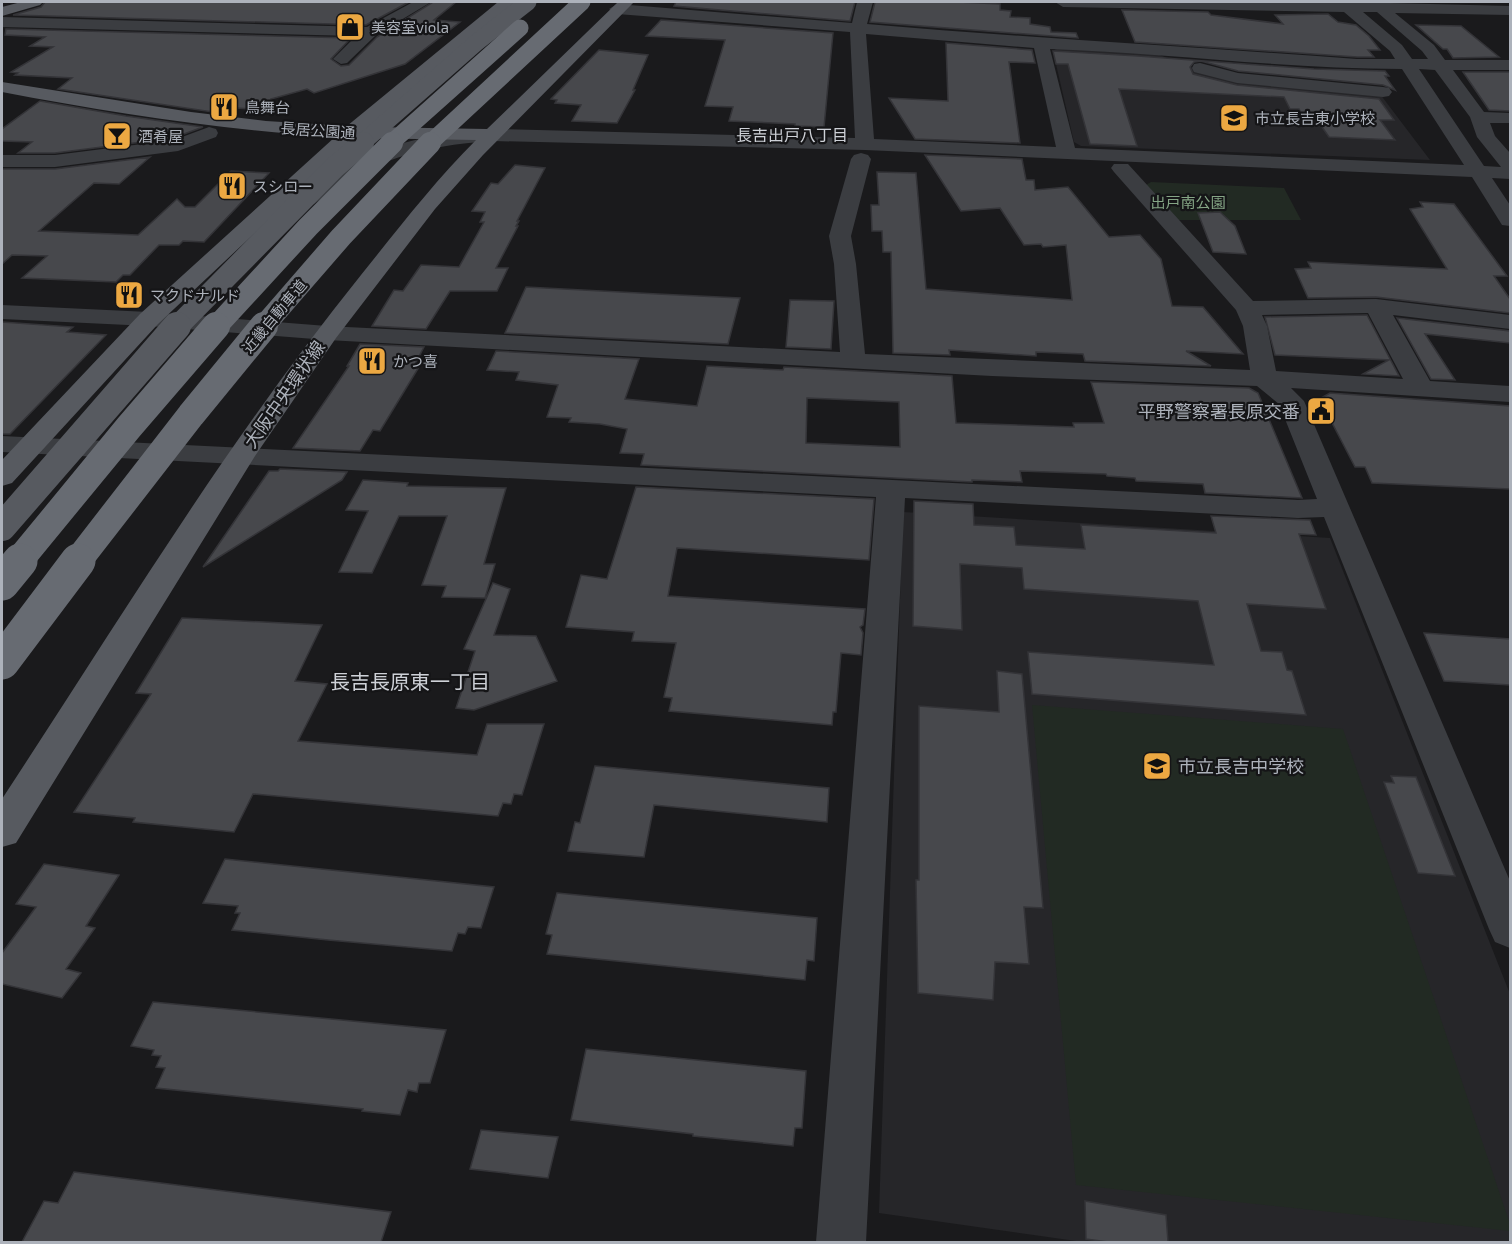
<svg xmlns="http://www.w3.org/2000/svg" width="1512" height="1244" viewBox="0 0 1512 1244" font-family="'Exo 2','Noto Sans JP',sans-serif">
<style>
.built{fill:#262629}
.green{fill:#222a23}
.building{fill:#47484c;stroke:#343438;stroke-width:1.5;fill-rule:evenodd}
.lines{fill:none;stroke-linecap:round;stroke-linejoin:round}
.minor{fill:#3b3d41;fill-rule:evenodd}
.major{fill:#575a60;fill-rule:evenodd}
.major-bridge-far2{stroke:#575a60;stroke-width:17}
.major-bridge-far1{stroke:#575a60;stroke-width:22}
.major-bridge{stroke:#575a60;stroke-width:28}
.highway-bridge-far3{stroke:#676b72;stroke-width:17}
.highway-bridge-far2{stroke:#676b72;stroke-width:22}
.highway-bridge-far1{stroke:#676b72;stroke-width:28}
.highway-bridge{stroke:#676b72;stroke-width:35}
.labels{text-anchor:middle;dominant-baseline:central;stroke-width:4.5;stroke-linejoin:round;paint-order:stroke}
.far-poi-label{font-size:15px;fill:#adb2bb;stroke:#151517;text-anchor:start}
.far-street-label{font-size:15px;fill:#adb2bb;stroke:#151517}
.far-park-label{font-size:15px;fill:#85a585;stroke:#151517}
.far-neighbourhood-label{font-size:16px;fill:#ced1d7;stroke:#151517}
.street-label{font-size:18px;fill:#adb2bb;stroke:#151517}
.poi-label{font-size:18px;fill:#adb2bb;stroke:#151517;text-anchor:end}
.neighbourhood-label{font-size:20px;fill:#ced1d7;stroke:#151517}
</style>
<rect width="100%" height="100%" fill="#1a1a1c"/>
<path class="built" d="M1058,48L1150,51L1182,64L1234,80L1380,94L1430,160L1081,146L1074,142L1053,51Z
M903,512L1330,538L1510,994V1242H1083L879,1213Z"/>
<path class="green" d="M1151,182L1284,188L1301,220H1178L1146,185Z
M1032,705L1343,729L1510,1224V1231L1076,1185Z"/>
<path class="building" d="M45,2H409L366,25L13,15L41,7Z
M433,2H456L434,20L460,22L405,64L314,93L307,89L271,99L276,110L234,108L233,115L58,89L72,78L15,75L18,73L11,72L53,47L30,46L45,37L5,35L6,29L351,38L331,59L341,66L349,65L377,37Z
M676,2H855L850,21L674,6Z
M875,2H958L1000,4V10L1011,11L1010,17L1030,18V24L1050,27L1051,32L1076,33L1078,38L870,22Z
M1122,10L1208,12L1211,15L1283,24L1275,15L1328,14L1338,22L1356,25L1369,36L1380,50H1368L1374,57H1357L1135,42Z
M661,20L833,33L824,127L795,126V124L729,121L733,107L705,106L725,40L646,36Z
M1416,25L1461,26L1499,57L1453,58L1447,49H1443Z
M946,43L1032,50L1035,63L1009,62L1020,143L915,139L889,98L948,101Z
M599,50L648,55L633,90H635L617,123L572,121L581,105L555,103L557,100L551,99Z
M1053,51L1138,56L1314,69L1385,71L1389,76H1385L1395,90L1383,85L1238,71L1201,61L1194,62L1190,67L1193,74L1237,85L1379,99L1394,120H1380L1395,140L1329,137L1315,117H1303L1299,109H1290L1284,97L1119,89L1137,146L1090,144L1068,64H1056Z
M1463,72H1510V111L1489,110Z
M40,101L126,116L203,127L173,138L55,153H18L32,142L2,141V129Z
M925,155L1022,159L1026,180H1034L1035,190L1068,187L1109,237L1140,235L1161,259L1172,306L1203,307L1243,354L1186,351L1211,366L1085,361L1083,354L1036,352V356L949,350L950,355L893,353L891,252H883L882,231H872L871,205H879L877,172L916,173L926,289L1072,300L1066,245L1043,247L1041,244L1024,245L1000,208L961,211Z
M150,157L119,184L94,183L39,231L138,235L177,199L185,207H195L231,171L269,173L204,242L183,241L179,245H159L130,275H123L116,282L22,278L47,256L12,255L2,264V169H55Z
M515,165L545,168L517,221H519L516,226H518L496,268H508L497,291H450L426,329L372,326L394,290L403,291L421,265L459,267L484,222H480L485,212L472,211L491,183L498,184Z
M1420,202L1454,204L1507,276H1494L1510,299V313L1376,297L1308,298L1295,269L1311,268L1308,262L1447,269L1410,209L1423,207Z
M1220,212L1235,226L1246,254L1213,252L1198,213Z
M526,287L658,294L740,298L728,344L505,333Z
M790,300L834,301L831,349L786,347Z
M1367,315L1399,376L1363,374L1389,360L1275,355L1265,317Z
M1397,318L1510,331V343L1425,334L1455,380L1431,379Z
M2,322L73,327L67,332L106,335L10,434H2Z
M360,344L424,347L414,366L419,367L380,431L373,430L360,451L293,448L349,366H347Z
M496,351L639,359L625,399L697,406L707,366L783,370L784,367L952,376L956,423L1074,427L1073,423H1104L1091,382L1249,388L1258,393L1302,498L1205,493L1203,484L1136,481L1135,478L1107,476L1106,474L1020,471L1022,482L972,480V482L641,465L644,454L620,453L627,429L600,424L569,422L571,418L547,417L558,385L516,380L519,372L487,370ZM807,398L899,402L900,447L806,443Z
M1330,393L1510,406V489L1372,483L1365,467H1355L1330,419L1314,418L1308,405Z
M280,469L347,472L342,480L203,567L269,471H278Z
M363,480L408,483L407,486L506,488L484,564H495L485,598L442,597L446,586L422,585L447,516H399L372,573L339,572L368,511L346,510Z
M636,487L874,499L869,560L677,548L668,596L865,609L863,625L860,627L863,633L861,655L841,653L836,712H833L832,725L669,711L672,698L664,697L676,643L632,641L634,632L566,627L581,575L607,579Z
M914,501L973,504L974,525L1014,527L1016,545L1085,549L1081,525L1216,533L1211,516L1310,520L1316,535L1299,534L1326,609L1247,604L1261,651L1282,652L1287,670L1292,671L1306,715L1032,694L1028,652L1214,665L1198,601L1024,589L1022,568L960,564L962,630L913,626Z
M493,583L510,589L494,635L536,636L557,681L474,710L456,708L475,651L464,649Z
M182,618L322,625L295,681L327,684L298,741L477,755L487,724H544L522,795L514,794L511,804L503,803L498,816L253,794L234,832L133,822L135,818L74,812L151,694L136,693Z
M1424,633L1510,639V685L1444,681Z
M997,671L1022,674L1043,908L1024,907L1029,964L995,962L993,1000L918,993L916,880H919V706L999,712Z
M595,766L829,788L827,822L654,805L644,857L568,851L575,822L580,823Z
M1391,776L1416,777L1455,876L1418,873L1384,782L1394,783Z
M225,859L494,887L481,928L468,927L465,934L458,933L452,951L328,940L232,930L240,913H235L238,906L203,903Z
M44,864L119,875L86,926L95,928L66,969L81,973L62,998L2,984V953L36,907L16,904Z
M557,893L817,918L814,961L807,960L805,980L547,954L552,935L546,934Z
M153,1002L446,1030L430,1083H419L417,1092L408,1090L400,1115L362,1111L363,1109L156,1088L165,1068L156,1067L161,1056L152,1055L154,1050L131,1046Z
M586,1049L806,1071L802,1128H795L793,1146L693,1136V1134L571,1120Z
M481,1130L558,1137L548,1178L470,1169Z
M74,1172L391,1212L381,1242H22L44,1201L58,1203Z
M1085,1201L1166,1215L1168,1242H1108L1086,1239Z"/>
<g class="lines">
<path class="minor" d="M413,2H431L376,35L347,63L341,64L333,59L356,36L2,27V17L367,27Z
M857,2H873L867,24C1030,38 1194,47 1357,59H1395L1390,51L1344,12L1063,7L1055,2H1351L1510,6V15L1395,13L1434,45L1445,60H1510V70H1453L1484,112L1510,113V123H1490L1495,136L1510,153V179L1492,178L1510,205V226L1502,225L1472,177L865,150L493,141C418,146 375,159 314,204L307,206L300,204L297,200C303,191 313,186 322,180C372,144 432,134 493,129L855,138L850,32L617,14L609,9L617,4L852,23ZM1363,12H1377L1422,51L1428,59H1412L1402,45ZM866,34L1034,48L1056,147L874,139ZM1050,49C1168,53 1284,69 1402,69L1464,165L1075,148ZM1419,69L1435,70L1470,117L1477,137L1501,167L1484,166Z
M1200,63L1238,73L1383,87L1389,88L1392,92L1389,96L1383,97L1237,83L1194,72L1192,68L1194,64Z
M209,127L216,129L218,133L216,137L178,151L55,167H2V155H55L174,140Z
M861,153L868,155L871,159L851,236L856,264L865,354L1250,370L1243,326L1236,310L1114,172L1111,168L1114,164H1128L1253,301L1376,299L1510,315V329L1393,315L1430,381L1510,386V402L1291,388L1304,401L1510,881V948L1495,942L1489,929L1324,517L1298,518L905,498L866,1242H816L876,497L2,452V436L1298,500L1317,499L1279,404L1257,386L992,376L327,340L149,326L2,319V305L149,312L327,326L840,352L834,264L829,236L851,159L854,155ZM1368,313L1403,379L1276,371L1267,326L1262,315Z"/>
<path class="major" d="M21,2H43L40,5L2,16V7Z
M498,2H515L369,127L487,129L618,2H634L483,155L435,209L336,338L255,456L16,843L2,847V799C118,622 228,440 361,275C398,229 434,182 476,140L356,138L158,324L12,483L2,486V460L140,314L335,137C223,130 112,113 2,92V82L191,112L266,121L347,126Z"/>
<path class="major-bridge-far2" d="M361,144L476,43L528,2"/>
<path class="major-bridge-far1" d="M176,328L334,168L363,143"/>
<path class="major-bridge" d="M2,527L177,326"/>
<path class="highway-bridge-far3" d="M390,144L520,28
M429,144L582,2"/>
<path class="highway-bridge-far2" d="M215,328L308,227L392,143
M262,328L341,237L430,143"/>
<path class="highway-bridge-far1" d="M18,562L129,427L216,326
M77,562L191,415L264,326"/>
<path class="highway-bridge" d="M2,583L20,561
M2,662L78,561"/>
</g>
<defs>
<g id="shop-square" transform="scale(1.5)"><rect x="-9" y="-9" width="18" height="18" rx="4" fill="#eca842" stroke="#151517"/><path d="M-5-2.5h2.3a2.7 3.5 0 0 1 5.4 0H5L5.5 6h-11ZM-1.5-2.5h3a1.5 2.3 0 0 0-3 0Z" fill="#111"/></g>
<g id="restaurant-square" transform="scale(1.5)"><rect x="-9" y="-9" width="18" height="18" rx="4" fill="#eca842" stroke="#151517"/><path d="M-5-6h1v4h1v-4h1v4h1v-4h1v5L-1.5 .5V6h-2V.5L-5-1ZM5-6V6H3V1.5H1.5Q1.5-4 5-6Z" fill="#111"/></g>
<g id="school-square" transform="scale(1.5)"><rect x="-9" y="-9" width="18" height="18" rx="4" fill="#eca842" stroke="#151517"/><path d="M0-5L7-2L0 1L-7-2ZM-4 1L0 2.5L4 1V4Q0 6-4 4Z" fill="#111"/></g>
<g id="bar-square" transform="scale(1.5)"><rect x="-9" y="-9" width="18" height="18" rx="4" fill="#eca842" stroke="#151517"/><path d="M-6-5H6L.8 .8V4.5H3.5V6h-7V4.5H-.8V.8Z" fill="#111"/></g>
<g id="civic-square" transform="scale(1.5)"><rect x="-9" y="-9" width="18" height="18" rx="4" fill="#eca842" stroke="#151517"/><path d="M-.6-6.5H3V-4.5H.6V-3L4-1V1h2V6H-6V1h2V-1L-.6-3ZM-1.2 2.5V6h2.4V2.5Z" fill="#111"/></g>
</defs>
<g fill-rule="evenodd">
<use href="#shop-square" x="350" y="27"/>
<use href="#restaurant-square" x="224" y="107"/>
<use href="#school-square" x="1234" y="118"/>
<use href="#bar-square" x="117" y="136"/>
<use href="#restaurant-square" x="232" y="186"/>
<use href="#restaurant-square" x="129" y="295"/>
<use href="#restaurant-square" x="372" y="361"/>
<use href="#civic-square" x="1321" y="411"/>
<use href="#school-square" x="1157" y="766"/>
</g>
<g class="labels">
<g class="far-poi-label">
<text x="371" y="27">美容室viola</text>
<text x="245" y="107">鳥舞台</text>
<text x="1255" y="118">市立長吉東小学校</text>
<text x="138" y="136">酒肴屋</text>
<text x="253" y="186">スシロー</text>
<text x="150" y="295">マクドナルド</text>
<text x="393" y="361">かつ喜</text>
</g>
<g class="far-street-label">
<text transform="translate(318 130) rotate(4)">長居公園通</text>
<text transform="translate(274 316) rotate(-50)">近畿自動車道</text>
</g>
<g class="far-park-label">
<text x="1188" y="202">出戸南公園</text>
</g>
<g class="far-neighbourhood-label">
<text x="792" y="134">長吉出戸八丁目</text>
</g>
<g class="street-label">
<text transform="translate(284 394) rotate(-55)">大阪中央環状線</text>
</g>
<g class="poi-label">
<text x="1300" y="411">平野警察署長原交番</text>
<text x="1178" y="766" text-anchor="start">市立長吉中学校</text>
</g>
<g class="neighbourhood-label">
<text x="410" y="681">長吉長原東一丁目</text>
</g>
</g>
<rect width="1512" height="1244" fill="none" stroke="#adb2bb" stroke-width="6"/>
</svg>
